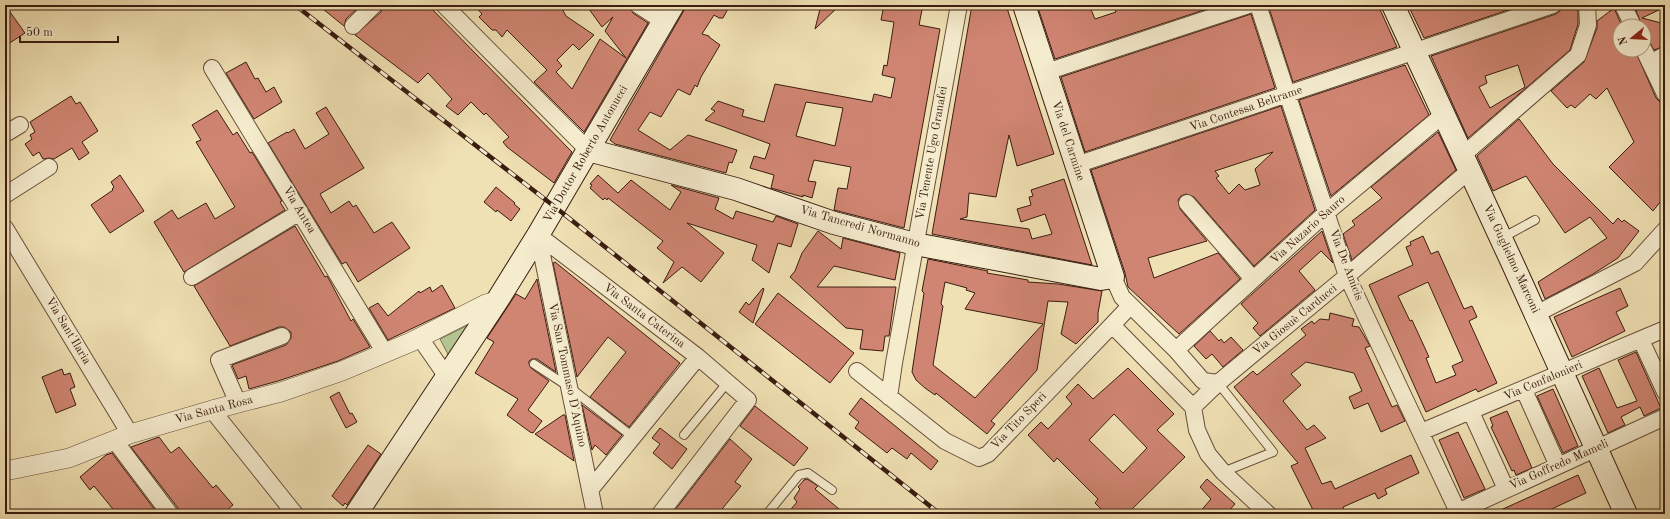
<svg xmlns="http://www.w3.org/2000/svg" width="1670" height="519" viewBox="0 0 1670 519" font-family="'Old Standard TT',serif">
<style>
.green{fill:#b4c491;stroke:#777051}
.building{fill:#d08572;stroke:#3a1c11;fill-rule:evenodd}
.lines{fill:none;stroke-linecap:round;stroke-linejoin:round}
.service-casing{stroke:#684d3a;stroke-width:10}
.minor-casing{stroke:#684d3a;stroke-width:18}
.tertiary-casing{stroke:#684d3a;stroke-width:20}
.secondary-casing{stroke:#3a1c11;stroke-width:24}
.service{stroke:#f5ecce;stroke-width:8}
.minor{stroke:#f5ecce;stroke-width:16}
.tertiary{stroke:#f5ecce;stroke-width:19}
.secondary{stroke:#f5ecce;stroke-width:22}
.rail-casing{stroke:#3a1c11;stroke-width:4.5}
.rail{stroke:#f5ecce;stroke-width:3;stroke-dasharray:9;stroke-linecap:butt}
.labels{text-anchor:middle;dominant-baseline:central;stroke-width:4;stroke-linejoin:round;paint-order:stroke}
.street-label{font-size:12px;fill:#3a1c11;stroke:#f5ecce}
</style>
<rect width="100%" height="100%" fill="#f0e1b4"/>
<filter id="stains"><feTurbulence type="fractalNoise" baseFrequency=".005" numOctaves="4"/><feColorMatrix values="0 0 0 0 .2 0 0 0 0 .09 0 0 0 0 .02 0 0 0 .5 -.17"/></filter>
<radialGradient id="worn" r=".72"><stop offset=".6" stop-color="#630" stop-opacity="0"/><stop offset="1" stop-color="#630" stop-opacity=".3"/></radialGradient>
<path class="green" d="M480,319L451,360L440,339Z"/>
<path class="building" d="M5,5L25,33L5,46Z
M318,5H361L346,19L344,26Z
M383,5H428L572,152L554,183L507,147L503,142L509,137L486,113L484,115L471,102L458,115L446,106L452,99L428,73L418,83L355,35L381,12Z
M474,5H560L566,16L594,35L579,50L573,44L557,60L562,66L556,72L572,89L600,39L626,58L605,31L613,17L602,27L586,5H629L633,13L648,23L584,132L534,82L547,70L507,30L502,37L496,30H492L479,17L482,14Z
M687,5H730L723,18H719L714,15L702,34L709,36V37L720,45L701,77L697,87L695,85L690,95L678,89L661,117L650,112L638,130L670,150L688,135L737,150L732,163L729,162L726,173L615,144L610,140Z
M821,5H840L815,29Z
M884,5H923L919,25L940,29L904,228L834,210L838,188L847,189L851,167L814,160L808,181L816,182L812,198L803,195V197L771,188L774,175L750,168L754,156L765,159L770,144L705,120L715,111L711,109L718,101L744,110L742,116L764,122L775,84L872,102L874,94L891,98L895,78L882,75L884,65L887,66L894,22L881,20ZM806,102L843,108L835,146L796,136Z
M972,5H1006L1054,154L1017,166L1009,135L996,197L969,193L967,217L960,219L1029,229L1032,239L1052,234L1045,214L1021,222L1017,209L1031,205L1029,197L1033,196L1031,190L1064,179L1092,265L932,234Z
M1037,5H1089L1095,19L1116,12L1114,5H1219L1055,59Z
M1268,5H1378L1397,47L1293,82Z
M1408,5H1523L1424,38Z
M1562,5H1578V24L1570,50L1468,138L1431,56L1556,14L1560,11ZM1518,65L1525,87L1490,108L1479,87L1487,83L1485,76Z
M1634,5H1665V7L1642,18L1665,24V46L1654,50L1644,32V26H1642Z
M1614,8L1622,26H1620V50H1635L1656,98L1660,102L1665,103V196L1653,211L1609,167L1634,142L1607,88L1596,99L1590,94L1575,108L1571,105L1567,108L1551,91L1584,62L1597,28V21Z
M1251,14L1275,88L1085,152L1061,77Z
M246,62L255,79L258,78L266,92L274,87L282,102L254,119L226,73Z
M1405,65L1429,115L1331,196L1299,100Z
M71,96L76,104L80,102L98,131L82,142L89,153L79,160L72,148L54,159L49,158L43,159L39,152L33,156L25,144L32,139L30,135L35,132L30,122Z
M1281,106L1315,210L1254,266L1194,197L1186,194L1181,196L1178,200L1180,209L1207,241L1148,258L1154,278L1218,253L1240,279L1179,334L1128,287L1125,273L1091,170ZM1273,152L1255,169L1260,185L1245,190L1239,184L1229,194L1216,178L1219,176L1215,171Z
M326,107L364,168L320,194L331,213L349,201L353,207L356,205L374,233L392,222L410,248L358,282L346,262L342,264L268,143L287,132L288,133L294,129L305,149L329,134L316,113Z
M217,110L233,135L237,132L250,153L252,152L282,201L280,202L285,210L184,272L154,222L172,210L178,219L206,203L215,219L235,207L196,142L201,140L192,125Z
M1519,119L1553,164L1613,224L1618,218L1622,222L1624,220L1639,231L1618,258L1593,274L1545,299L1538,282L1607,238L1590,217L1565,233L1526,176L1493,191L1477,156Z
M1438,132L1456,170L1352,260L1343,234L1355,225L1352,221L1382,198L1371,187Z
M120,175L144,211L110,233L91,205L113,190L112,189L114,187L111,182Z
M598,175L618,193L631,180L670,210L681,192L671,185L719,198L715,209L733,219L736,211L773,222L776,216L798,224L791,247L778,243L769,273L752,260L757,245L687,223L724,253L701,282L682,267L663,283L674,262L657,248L663,241L608,198L607,200L605,198L603,200L590,188L592,185L590,184Z
M496,187L515,203L514,204L520,209L511,221L497,210L496,212L484,202Z
M295,226L325,277L327,276L331,283L351,321L353,319L370,347L338,361L278,381L249,389L246,376L238,379L232,365L286,345L291,338V332L284,327H279L230,346L194,286Z
M818,231L841,249L843,238L900,253L895,280L834,266L817,287H896L889,336H885L883,351L860,349L863,330L846,328L790,277L795,271L802,253Z
M1322,231L1333,263L1321,251L1299,271L1315,290L1260,336L1253,328L1258,323L1241,304Z
M1423,236L1431,254L1438,251L1464,309L1472,306L1477,317L1469,321L1497,383L1478,392L1476,389L1426,412L1369,285L1413,265L1406,247L1411,245L1410,242ZM1428,282L1463,361L1452,366L1456,375L1436,383L1426,358L1429,357L1412,320L1410,321L1398,296Z
M928,259L988,271L987,273L1028,280V282L1058,284L1102,291L1098,313V322L1076,344L1061,334L1068,302L1048,301L1037,370L991,421L995,424L987,434L936,393L935,395L925,388L916,380L912,372L924,293L922,291ZM945,282L967,288L966,290L975,293L965,309L1043,324L975,398L933,365L943,306L941,304Z
M555,262L680,363L629,427L590,397L626,352L608,337L577,377L553,263Z
M537,279L556,372L537,359H532L529,361V364L531,368L549,381L528,410L542,421L533,433L530,432L507,415L518,399L475,373L494,342L487,338L516,294L525,299Z
M442,285L455,308L388,340L369,308L378,303L388,316L419,291L420,293L430,287L432,292Z
M763,288L764,289L753,323L739,312L746,302L749,305Z
M1620,288L1628,306L1616,312L1625,331L1572,357L1554,317Z
M778,293L854,353L830,383L755,324Z
M1330,313L1354,319L1352,326L1359,327L1370,346L1365,348L1392,407L1397,405L1405,421L1381,432L1368,403L1354,409L1349,397L1362,391L1354,373L1306,362L1291,374L1301,385L1283,401L1307,430L1314,425L1326,438L1305,448L1322,484L1331,481L1335,489L1411,455L1419,473L1385,489L1387,494L1378,499L1375,493L1343,507L1346,514H1315L1291,466L1298,463L1234,387L1253,371L1257,375L1306,335L1301,329L1312,321L1314,324L1320,319L1329,320Z
M1210,331L1219,341L1221,339L1224,343L1231,337L1243,350L1223,367L1212,354L1206,359L1194,346Z
M1636,352L1661,408L1644,416L1640,407L1621,417L1625,425L1608,433L1582,376L1599,368L1617,408L1637,401L1618,360Z
M1128,368L1174,414L1157,430L1185,457L1127,514H1106L1095,503L1098,499L1057,458L1054,462L1028,435L1041,422L1048,429L1072,404L1066,397L1078,384L1093,399ZM1114,414L1147,448L1123,473L1089,440Z
M62,369L64,375L70,373L75,387L70,389L76,405L56,413L42,377Z
M1553,389L1578,446L1563,453L1537,396Z
M339,392L350,414L352,413L357,422L346,428L330,397Z
M861,398L938,461L931,470L911,453L907,459L892,448L887,453L855,428L859,422L849,414Z
M582,405L622,435L606,455L595,445L592,450Z
M755,406L808,448L794,466L740,426Z
M1507,411L1532,468L1516,475L1514,470L1512,471L1491,427L1493,426L1490,418Z
M563,415H565L574,461L535,434Z
M660,428L687,449L672,469L653,453L660,444L652,438Z
M1458,432L1485,489L1464,498L1439,440Z
M159,437L171,453L179,447L213,488L216,485L233,505L228,509L232,514H179L178,508L131,447Z
M730,439L752,459L735,482L741,486L718,514H672Z
M368,445L381,454L347,505L345,503L343,506L332,496Z
M112,453L158,514H117L94,486L90,490L80,477L106,455Z
M1578,475L1586,493L1541,514H1492Z
M807,479L818,486L815,489L845,514H787L797,502L794,498L800,489L798,487L804,480Z
M1207,479L1235,504L1226,514H1198L1211,499L1200,487Z"/>
<g class="lines">
<g class="service-casing">
<path id="service" d="M1502,238L1535,220
M534,364L569,387L633,437
M1218,383L1273,452L1223,472
M684,435L728,382
M767,514L799,475L808,473L832,490"/>
</g>
<g class="minor-casing">
<path id="minor" d="M444,5L588,150
M638,5L663,21
M1258,5L1347,276L1459,514
M1623,5L1633,26
M353,26L374,5
M1644,50L1665,94
M1650,63L1665,55
M212,68L385,353
M1046,72L1249,5
M5,134L20,125
M1463,155L1578,55L1588,25L1587,5
M1076,165L1553,5
M5,195L49,167
M1187,203L1253,279
M5,228L130,434
M538,235L698,357L748,400L660,514
M538,235L595,514
M192,277L300,212
M1113,277L1122,297L1176,350L1203,381L1218,383
M1130,306L1112,325L1193,407L1197,430L1208,454L1223,472L1268,514
M1536,314L1635,263L1665,230
M420,338L447,377
M1641,340L1665,392
M1176,350L1327,212L1444,114
M857,371L945,441L979,458L988,454L1112,325
M1524,390L1558,466
M889,397L894,363L959,5
M238,403L219,360L282,336
M1193,407L1218,383L1347,276L1470,170
M212,410L295,514
M1471,412L1506,489
M1421,432L1665,329
M115,441L170,514
M590,490L698,357
M1453,514L1665,417"/>
</g>
<g class="tertiary-casing">
<path id="tertiary" d="M5,471L69,458L130,434L212,410L281,392L342,371L411,342L486,304L497,301"/>
</g>
<g class="secondary-casing">
<path id="secondary" d="M1393,5L1511,260L1626,514
M588,150L736,189L834,223L915,244L1101,279L1113,277L1024,5
M356,514L497,301L538,235L673,5"/>
</g>
<use href="#service" class="service"/>
<use href="#minor" class="minor"/>
<use href="#tertiary" class="tertiary"/>
<use href="#secondary" class="secondary"/>
<g class="rail-casing">
<path id="rail" d="M295,5L555,207L940,514"/>
</g>
<use href="#rail" class="rail"/>
</g>
<g class="labels">
<g class="street-label">
<text transform="translate(1246 109) rotate(-19)">Via Contessa Beltrame</text>
<text transform="translate(1068 141) rotate(72)">Via del Carmine</text>
<text transform="translate(932 153) rotate(-80)">Via Tenente Ugo Granafei</text>
<text transform="translate(586 154) rotate(-60)">Via Dottor Roberto Antonucci</text>
<text transform="translate(299 210) rotate(59)">Via Antea</text>
<text transform="translate(860 227) rotate(16)">Via Tancredi Normanno</text>
<text transform="translate(1308 230) rotate(-42)">Via Nazario Sauro</text>
<text transform="translate(1511 259) rotate(65)">Via Guglielmo Marconi</text>
<text transform="translate(1346 265) rotate(69)">Via De Amicis</text>
<text transform="translate(644 316) rotate(37)">Via Santa Caterina</text>
<text transform="translate(1295 320) rotate(-39)">Via Giosuè Carducci</text>
<text transform="translate(68 331) rotate(59)">Via Sant'Ilaria</text>
<text transform="translate(567 375) rotate(78)">Via San Tommaso D'Aquino</text>
<text transform="translate(1543 381) rotate(-23)">Via Confalonieri</text>
<text transform="translate(214 410) rotate(-15)">Via Santa Rosa</text>
<text transform="translate(1019 421) rotate(-46)">Via Tito Speri</text>
<text transform="translate(1559 465) rotate(-24)">Via Goffredo Mameli</text>
</g>
</g>
<rect width="1670" height="519" fill="none" stroke="#f0e1b4" stroke-width="20"/>
<rect x="6" y="6" width="1658" height="507" fill="none" stroke="#3a1c11" stroke-width="2"/>
<rect x="10" y="10" width="1650" height="499" fill="none" stroke="#3a1c11"/>
<g transform="translate(1632 38) rotate(252)"><circle r="19" fill="#f5ecce" stroke="#aa9982"/>
<path d="M0-3L7 15L0 10L-7 15Z" fill="#8f2418"/>
<text y="-6" font-size="11" font-weight="bold" text-anchor="middle" fill="#3a1c11">N</text>
</g>
<path d="M20 36v6h98v-6" fill="none" stroke="#3a1c11" stroke-width="2"/>
<text x="26" y="36" font-size="12" fill="#3a1c11" stroke="#f5ecce" stroke-width="3" paint-order="stroke">50 m</text>
<rect width="100%" height="100%" filter="url(#stains)"/>
<rect width="100%" height="100%" fill="url(#worn)"/>
</svg>
